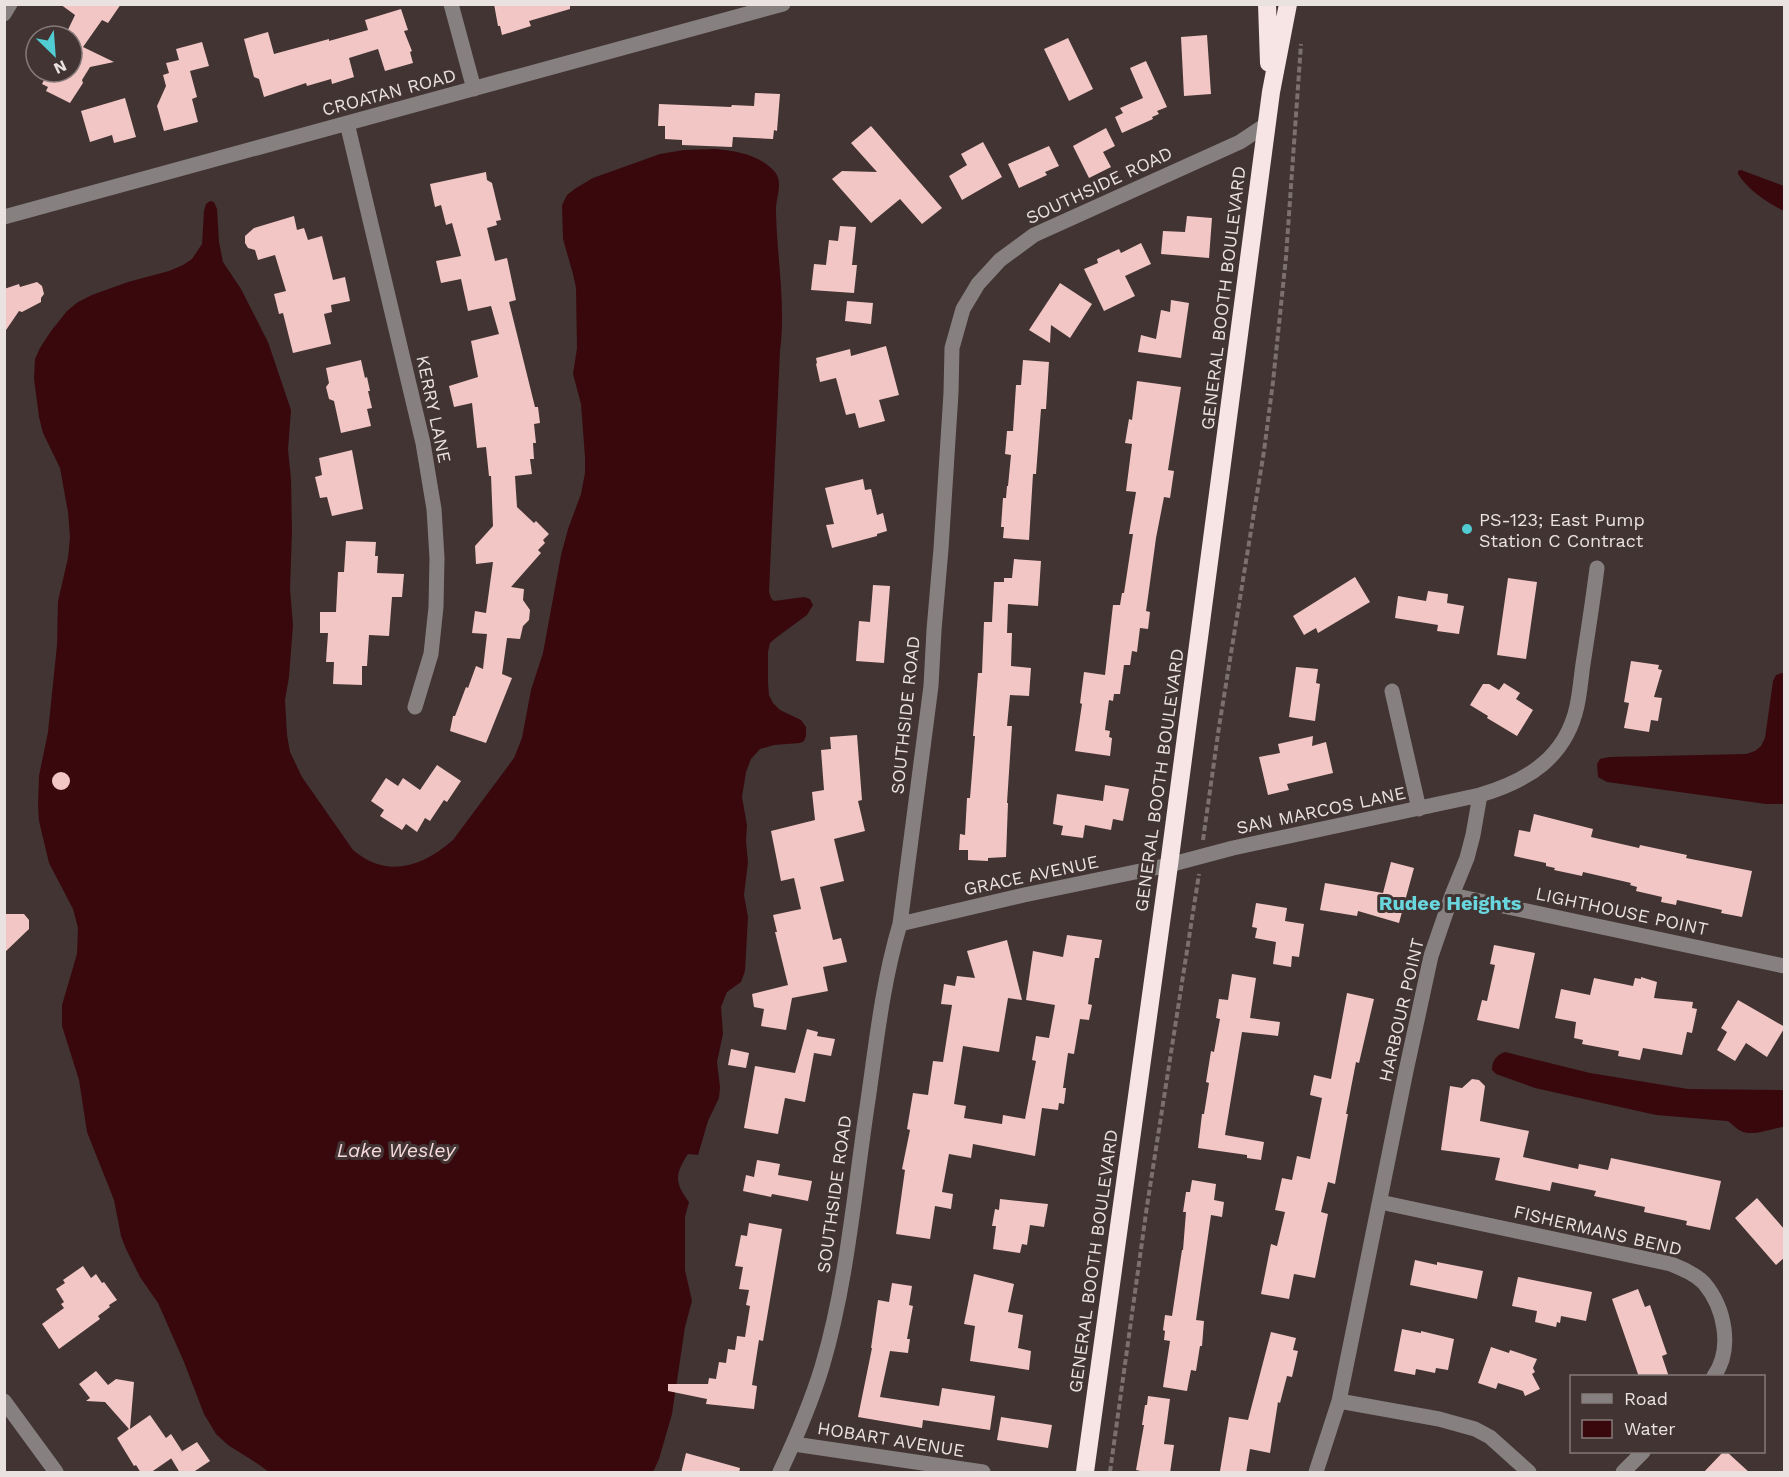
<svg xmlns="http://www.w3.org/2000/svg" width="1789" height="1477" viewBox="0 0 1789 1477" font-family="'Work Sans',sans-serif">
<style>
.water{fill:#39080d}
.building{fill:#f2c6c4}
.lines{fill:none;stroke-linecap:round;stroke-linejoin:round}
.path{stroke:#7b6f6f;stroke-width:4;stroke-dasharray:6 3;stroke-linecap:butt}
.minor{stroke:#878080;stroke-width:15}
.highway{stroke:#f6e5e4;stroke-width:18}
.poi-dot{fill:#51ccd3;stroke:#413433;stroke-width:2}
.labels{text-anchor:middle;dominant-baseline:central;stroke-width:6;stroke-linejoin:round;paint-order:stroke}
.street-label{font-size:18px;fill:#eae1e1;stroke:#413433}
.poi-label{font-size:18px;fill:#eae1e1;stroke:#413433;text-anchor:start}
.neighbourhood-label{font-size:20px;font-weight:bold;fill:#69d5dc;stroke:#413433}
.water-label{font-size:20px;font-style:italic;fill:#f6dad9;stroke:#413433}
</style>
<rect width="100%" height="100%" fill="#413433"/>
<path class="water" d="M716,149C737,151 760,155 775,172C784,183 775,199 776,212C777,258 786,305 780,351L769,592L771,598L774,601L804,597L810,599L813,605L807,615L777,637L770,643L768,652V683L769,695L773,703L780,710L801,720L806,727V736L804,741L800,743L774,745L760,749L751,759L746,772L742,797L747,825L746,841L748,862L744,895L748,917L745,971L741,982L727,992L721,1007L723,1034L717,1062L720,1087L719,1098L708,1121L698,1155L688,1154C675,1174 674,1182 689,1202L685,1217V1270L692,1301L685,1327L672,1414L659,1459L653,1472H269L258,1464L228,1445L216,1434L204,1414L184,1362L158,1303L140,1277L126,1249L121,1236L114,1200L87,1132L79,1080L62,1026V1005L77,954L78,928L73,909L49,863L39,821L38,806L39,776L48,732L57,645L58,601L68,558L70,537L68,512L60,468L43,433L39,417L34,379L35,359L40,348L51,331L67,311L78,302L92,295L128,282L169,271L183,265L192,259L202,244L204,211L206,204L210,201L214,202L217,209L219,242L223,262L241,289L268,342L291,410L288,450L291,479L292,531L290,589L293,625L289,677L285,700L287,735L290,752L302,777L353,850C387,879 422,867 453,840L514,758L522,738L531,690L543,653L561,555L568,529L581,494L585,473V457L581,404L573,374L577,348L576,288L573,274L563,239L562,205L567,195L576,188L593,178L660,154L684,150Z
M1741,170L1784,186V211C1768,203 1748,190 1738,174V171Z
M1782,673L1784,674V804H1766L1607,782L1598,777L1597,764L1600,759L1609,757L1746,754L1755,751L1761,746L1765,738L1773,681L1776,675Z
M1505,1052L1590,1073L1688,1089L1784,1090V1127C1770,1128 1753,1138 1739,1130C1734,1127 1732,1123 1727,1121L1656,1115L1535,1088L1496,1074L1492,1070C1492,1061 1496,1055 1505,1052Z"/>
<path class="building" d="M60,4H121L108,23L102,20L83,47L114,62L90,67L82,80L83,83L70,103L46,91L48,87L42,84L48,72H72V36H65L75,15Z
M494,4H570V9L529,21L531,26L502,35L500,26H498Z
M401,9L408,30L404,31L412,51L410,52L413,63L385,71L378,49L349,58L354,77L332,84L331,79L307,86L306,83L264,97L259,79L254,77L244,39L268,32L274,54L329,39V41L368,30L365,20Z
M1207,35L1211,94L1184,96L1181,37Z
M1068,38L1093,89L1069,101L1044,49Z
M202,42L209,66L190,71L197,97L192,99L198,122L164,131L157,106L166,86L163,75L169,73L166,63L179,60L176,49Z
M1146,61L1167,107L1157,111L1159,114L1152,117L1153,119L1122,133L1115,117L1123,113L1120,108L1143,98L1130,68Z
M755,93L780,94L777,131L774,130L773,139L733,137L732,147L682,145V140L665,139V126H658L659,104L731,107L732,105L754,106Z
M125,98L136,137L114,143L112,135L90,142L81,111Z
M871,126L942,208L922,224L900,199L871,223L832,179L842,171L877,172L851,143Z
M1106,128L1115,146L1103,152L1111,167L1089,178L1073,146Z
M983,142L1002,177L962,200L949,176L967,165L961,154Z
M1049,146L1059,166L1045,172L1047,175L1019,188L1008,164Z
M486,172L487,180L492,183L501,220L496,221L497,225L487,228L495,261L507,258L516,300L509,302L535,407H538L540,423L534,424L536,443H533L534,459H530L532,474L515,476L517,507L534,523L536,521L549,534L543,540L545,543L538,550L541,553L511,587L524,589L523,600L530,610L529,620L523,626L520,639L507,638L502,674L512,678L486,743L450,731L453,716H455L466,687L468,688L476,666L483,669L487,634L472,633L475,611L486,613L493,562L476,564L475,546L493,526L491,476H489L486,447L477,448L472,403L454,407L449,386L478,377L471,341L499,334L491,306L468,311L461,279L441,283L436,261L461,256L452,223L446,225L441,205L435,207L430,184Z
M294,216L297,230L304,228L308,240L322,236L333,280L345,277L350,301L331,305L332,312L324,314L331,344L293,353L283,313L279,314L274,294L286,291L275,255L258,260L255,250L248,248L245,243V236L254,228Z
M1187,216L1212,218L1209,258L1161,254L1163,231L1185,232Z
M840,226L856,227L852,265H857L854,293L811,290L814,264L826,265L829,240L838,241Z
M1141,243L1151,264L1125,276L1135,296L1104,311L1084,269L1098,263L1097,259L1119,249L1121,253Z
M37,282L42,286L44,294L41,298V302L22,312L19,311L4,333V289L19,284L20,287Z
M1060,283L1092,304L1070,338L1051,325L1050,343L1029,330Z
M1171,300L1189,303L1181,358L1138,352L1141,335L1156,339L1161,310L1170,312Z
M847,301L873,303L871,324L845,321Z
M886,346L899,395L879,400L885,421L859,428L855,413L846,415L836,378L820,382L816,364L817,363L816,358L850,349L851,356Z
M361,360L365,378L367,377L370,391H368L372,408L367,409L371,426L341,433L334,401L329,399L326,387L329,383L326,368Z
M1023,360L1049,362L1046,409H1041L1036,474H1033L1029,540L1003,538L1004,527H1001L1003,498H1006L1007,486H1008L1011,455L1005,454L1007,431H1013L1016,385H1021Z
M1137,381L1181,387L1168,470L1174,471L1170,498L1164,497L1156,538L1148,597L1146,611L1150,612L1148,629L1140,628L1137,652L1132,651L1130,665H1124L1120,694H1114L1113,701L1109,700L1105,730L1110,731L1109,737L1112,738L1110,756L1075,751L1082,704L1080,703L1084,672L1105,675L1113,605H1120L1122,593H1124L1133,534H1129L1136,492L1126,491L1132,444L1125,443L1129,419L1132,420Z
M352,450L363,509L332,516L327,497L320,498L315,477L322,475L319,458Z
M863,479L865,490L871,489L877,515L883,513L887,531L877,534V536L832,548L826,525L834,524L825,488Z
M346,541L376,542L375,556H378L377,573L404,574L402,597H392L389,636L369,635L367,666H362V685L333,684L334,662H326L328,633H320V612H336L338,572H344Z
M1014,559L1041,561L1038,606L1008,604L1007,633H1012L1011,666L1031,668L1029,696L1010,695L1007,726H1012L1007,803H1008L1006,857L988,858V861L968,860V850H959L960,834L965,835L967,798H970L975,736H973L975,712L978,673H982L984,622H992L994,582H1004V578H1012Z
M1355,577L1370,602L1318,633L1316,628L1304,635L1293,616Z
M1508,578L1537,582L1526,659L1497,655Z
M873,585L890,586L884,663L856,661L859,621L870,622Z
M1428,591L1448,594L1447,603L1464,606L1459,634L1437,631L1438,625L1395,618L1398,596L1426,601Z
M1631,661L1659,665L1658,669L1662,670L1654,697L1662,698L1658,721L1651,720L1649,732L1624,728L1629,703L1624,702Z
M1296,667L1318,669L1316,683L1320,684L1315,721L1289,717Z
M1504,683L1520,693L1516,699L1533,710L1517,736L1487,718L1488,716L1470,705L1483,684H1489L1499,690Z
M857,735L862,800L858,801L865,831L834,839L844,881L820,887L833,940L841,938L847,962L823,967L828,991L792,998L786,1030L761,1026L764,1009L754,1007L752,994L788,985L775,932H777L773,915L801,909L794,878L781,881L771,831L815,820L812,792L824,790L821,750L831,749L830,737Z
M1313,736L1312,746L1326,742L1333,773L1287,784L1289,790L1268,795L1259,757L1280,753L1278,744Z
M437,765L461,781L447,802L444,800L430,821L425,818L417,832L406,824L402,830L380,816L384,810L371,801L386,778L398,786L403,778L420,790Z
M52 781a9 9 0 1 1 18 0a9 9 0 1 1-18 0Z
M1105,785L1129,789L1123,821L1113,819L1111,830L1085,825L1083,838L1061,835L1063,826L1053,824L1057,794L1103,801Z
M1534,814L1593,829L1591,837L1639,848L1640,845L1687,855L1686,858L1752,871L1742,917L1721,913L1722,910L1677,900L1676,905L1661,902L1662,897L1636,891L1637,887L1630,885L1631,883L1583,872L1582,876L1554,870L1555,868L1546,866V863L1514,856L1519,830L1530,832Z
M1391,862L1414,868L1399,923L1358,911L1357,916L1320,910L1325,883L1383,893Z
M1256,903L1287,908L1285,921L1304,924L1299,957L1292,956L1291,967L1273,964L1276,942L1255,938L1257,928L1252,927Z
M4,914H24L29,920V929L4,953Z
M1067,935L1102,940L1099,958H1095L1088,1004L1092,1005L1089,1020L1080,1019L1074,1054L1068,1053L1063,1088H1066L1064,1104L1059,1103L1058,1110L1042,1108L1035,1156L973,1144L971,1158L949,1154L942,1192L953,1194L951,1209L935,1206L930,1239L896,1234L905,1170L902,1169L910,1130L907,1129L913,1093L928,1095L933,1061L943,1062L952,1005L941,1004L944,984L955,986L957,976L975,978L967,951L1007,940L1022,1000L1008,998L999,1052L963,1046L954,1104L966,1106L964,1118L1002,1124L1003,1115L1025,1119L1036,1061L1032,1060L1036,1036L1049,1038L1055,1005L1026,1000L1033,951L1063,957Z
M1494,945L1535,953L1519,1029L1477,1020L1482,1000L1487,1001L1495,965L1490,964Z
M1232,974L1256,978L1250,1018L1280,1022L1278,1036L1242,1032L1225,1135L1264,1142L1261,1160L1247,1158V1155L1198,1148L1202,1114H1204L1209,1083L1206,1082L1211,1051L1214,1052L1220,1019L1216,1018L1219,999L1228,1000Z
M1641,977L1657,982L1654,998L1693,1002L1692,1008L1697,1009L1692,1033L1687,1032L1682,1055L1643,1048L1640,1060L1618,1056L1619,1051L1582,1044L1583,1040L1574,1038L1576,1022L1555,1018L1561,989L1590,995L1594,978L1633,986L1635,978L1641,979Z
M1347,993L1374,999L1359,1063L1356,1062L1346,1114H1348L1335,1184L1328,1182L1321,1212L1328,1214L1315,1278L1294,1274L1289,1299L1261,1294L1271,1244L1277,1246L1285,1212L1275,1210L1282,1178L1292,1180L1297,1156L1310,1159L1322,1098L1310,1095L1314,1075L1331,1079Z
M1738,1000L1785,1027L1767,1057L1746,1043L1735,1061L1717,1050L1727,1032L1721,1028Z
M807,1029L818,1032L817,1036L835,1039L831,1056L814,1053L805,1102L785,1098L778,1134L744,1128L755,1066L795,1073Z
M731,1049L749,1053L746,1068L728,1065Z
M1472,1079L1479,1080L1485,1086L1480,1121L1529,1131L1523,1157L1578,1169L1579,1164L1608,1170L1611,1158L1721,1181L1710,1230L1686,1225L1687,1221L1644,1212L1645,1207L1594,1196L1596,1191L1552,1182L1550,1191L1495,1180L1500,1158L1441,1150L1450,1086L1462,1088Z
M757,1160L780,1164L778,1175L812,1181L808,1201L772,1194L771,1197L743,1191L746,1175L754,1177Z
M1192,1180L1216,1184L1214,1200L1224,1202L1222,1217L1211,1215L1196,1320L1204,1321L1202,1346H1200L1196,1371L1191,1370L1187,1391L1163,1387L1170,1341L1164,1340L1165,1331L1163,1330L1165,1315L1172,1316L1182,1250H1183L1186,1212H1183L1186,1192H1190Z
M1757,1198L1785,1230V1257L1776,1265L1735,1218Z
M1000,1199L1048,1204L1044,1227L1030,1225L1027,1245L1022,1244L1020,1253L993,1249L996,1226H992L995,1209L999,1210Z
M749,1223L782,1229L763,1341L759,1340L752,1385L757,1386L754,1409L706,1404L707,1399L668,1391V1384H708L709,1378L716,1379L719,1362L726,1363L728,1349L735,1350L737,1336L745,1337L750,1306L746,1305L749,1290L739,1289L743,1267L735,1266L741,1235L747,1236Z
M1415,1260L1437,1265V1262L1483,1271L1477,1299L1410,1285Z
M83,1266L91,1278L96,1274L102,1283L104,1282L117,1300L109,1305L110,1307L98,1316L100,1319L59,1349L42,1324L64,1308L61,1304L64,1302L56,1289L65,1283L63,1280Z
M974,1274L1014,1284L1008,1312L1023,1315L1018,1348L1031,1351L1029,1370L970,1361L975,1326L964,1324Z
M1518,1277L1592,1292L1586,1321L1561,1316L1560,1323L1557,1322L1556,1327L1535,1322L1537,1311L1512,1306Z
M892,1283L912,1286L909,1305L913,1306L907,1339H910L908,1353L890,1351L880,1397L939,1406L942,1388L995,1396L990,1430L923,1420L922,1428L858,1417L872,1348H871L878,1300L889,1302Z
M1638,1289L1645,1307L1650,1305L1667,1354L1662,1356L1669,1377H1639L1612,1299Z
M1402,1329L1421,1333V1331L1454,1339L1448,1370L1436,1368L1435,1373L1416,1369L1415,1375L1394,1371Z
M1271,1332L1296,1338L1293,1350L1298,1351L1292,1377L1287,1376L1280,1403L1278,1402L1270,1453L1250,1449L1246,1473L1220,1471L1229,1417L1248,1420Z
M1491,1347L1509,1353L1510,1350L1537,1359L1533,1368L1535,1372L1532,1374L1540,1389L1525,1396L1523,1391L1498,1383L1496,1389L1478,1383Z
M96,1371L108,1385L116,1379L134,1382L130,1429L150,1415L166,1438L171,1434L182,1451L150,1473H141L136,1465L134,1466L117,1438L129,1429L105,1402L86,1401L90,1398L79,1384Z
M1148,1396L1170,1399L1164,1444L1174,1445L1170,1473H1150L1136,1470L1144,1425H1142L1145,1405H1147Z
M1001,1417L1052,1425L1048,1448L997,1440Z
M197,1442L210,1461L192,1473H180L171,1458Z
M1723,1452H1727L1750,1473H1703Z
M686,1453L740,1468L739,1473H681Z"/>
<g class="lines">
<path class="path" d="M1203,840L1219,727L1264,451L1273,382L1286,257L1301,44
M1110,1472L1147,1206L1199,874"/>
<path class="minor" d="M451,4L474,89
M4,14L10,4
M347,123L423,443L434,509L437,558L436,607L431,654L415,707
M4,217L783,4
M1392,691L1419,809
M1452,895L1784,966
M900,924L1024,895L1169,865L1233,848L1480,795
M1380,1202L1671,1264C1683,1269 1695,1274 1704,1283C1725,1308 1733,1349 1714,1376
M4,1401L56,1472
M1339,1401L1439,1419L1475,1429L1490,1437L1529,1472
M794,1444L983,1472
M780,1472C796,1438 811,1403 822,1367C847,1283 854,1194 867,1107C876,1046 882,984 900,924L931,686L934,630L941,549L951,393L952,348L963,309L978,284L1000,260L1034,235L1240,142L1267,124
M1316,1472L1339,1401L1406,1071L1431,956L1452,895L1467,858L1473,835L1480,795C1528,781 1566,757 1577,706C1580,692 1581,678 1583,664C1588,632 1593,600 1597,568
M1623,1472L1643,1452"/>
<path class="highway" d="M1267,4L1269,63
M1085,1472L1169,865L1271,92L1288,4"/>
</g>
<circle class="poi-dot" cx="1467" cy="529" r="6"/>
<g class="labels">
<g class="street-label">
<text transform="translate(389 92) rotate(-15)">CROATAN ROAD</text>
<text transform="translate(1099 185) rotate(-25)">SOUTHSIDE ROAD</text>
<text transform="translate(1223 298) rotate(-83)">GENERAL BOOTH BOULEVARD</text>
<text transform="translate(434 409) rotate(78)">KERRY LANE</text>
<text transform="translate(905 715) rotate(-84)">SOUTHSIDE ROAD</text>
<text transform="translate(1159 780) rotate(-82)">GENERAL BOOTH BOULEVARD</text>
<text transform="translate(1321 810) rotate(-12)">SAN MARCOS LANE</text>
<text transform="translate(1031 875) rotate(-12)">GRACE AVENUE</text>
<text transform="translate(1622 911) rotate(12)">LIGHTHOUSE POINT</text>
<text transform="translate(1401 1010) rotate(-77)">HARBOUR POINT</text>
<text transform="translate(834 1194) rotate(-82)">SOUTHSIDE ROAD</text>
<text transform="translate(1598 1230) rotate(13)">FISHERMANS BEND</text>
<text transform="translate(1093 1261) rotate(-82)">GENERAL BOOTH BOULEVARD</text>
<text transform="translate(891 1439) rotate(9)">HOBART AVENUE</text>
</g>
<g class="poi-label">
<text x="1479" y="519">PS-123; East Pump<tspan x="1479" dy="21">Station C Contract</tspan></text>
</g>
<g class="neighbourhood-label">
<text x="1450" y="903">Rudee Heights</text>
</g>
<g class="water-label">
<text x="396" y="1150">Lake Wesley</text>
</g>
</g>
<rect width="1789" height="1477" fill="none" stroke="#eae1e1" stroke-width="12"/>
<rect x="1570" y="1375" width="195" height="78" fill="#413433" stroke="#857979" stroke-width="1.5"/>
<rect x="1582" y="1394" width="30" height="9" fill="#878080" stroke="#857979" stroke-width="1.5"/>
<text x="1624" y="1405" font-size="18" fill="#eae1e1">Road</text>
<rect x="1582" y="1420" width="30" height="18" fill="#39080d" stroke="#857979" stroke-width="1.5"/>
<text x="1624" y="1435" font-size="18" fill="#eae1e1">Water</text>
<g transform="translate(54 54) rotate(155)"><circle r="28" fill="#413433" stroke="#857979" stroke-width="1.5"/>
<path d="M0-4.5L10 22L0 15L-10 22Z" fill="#51ccd3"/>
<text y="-9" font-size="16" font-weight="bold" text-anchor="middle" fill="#eae1e1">N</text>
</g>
</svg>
